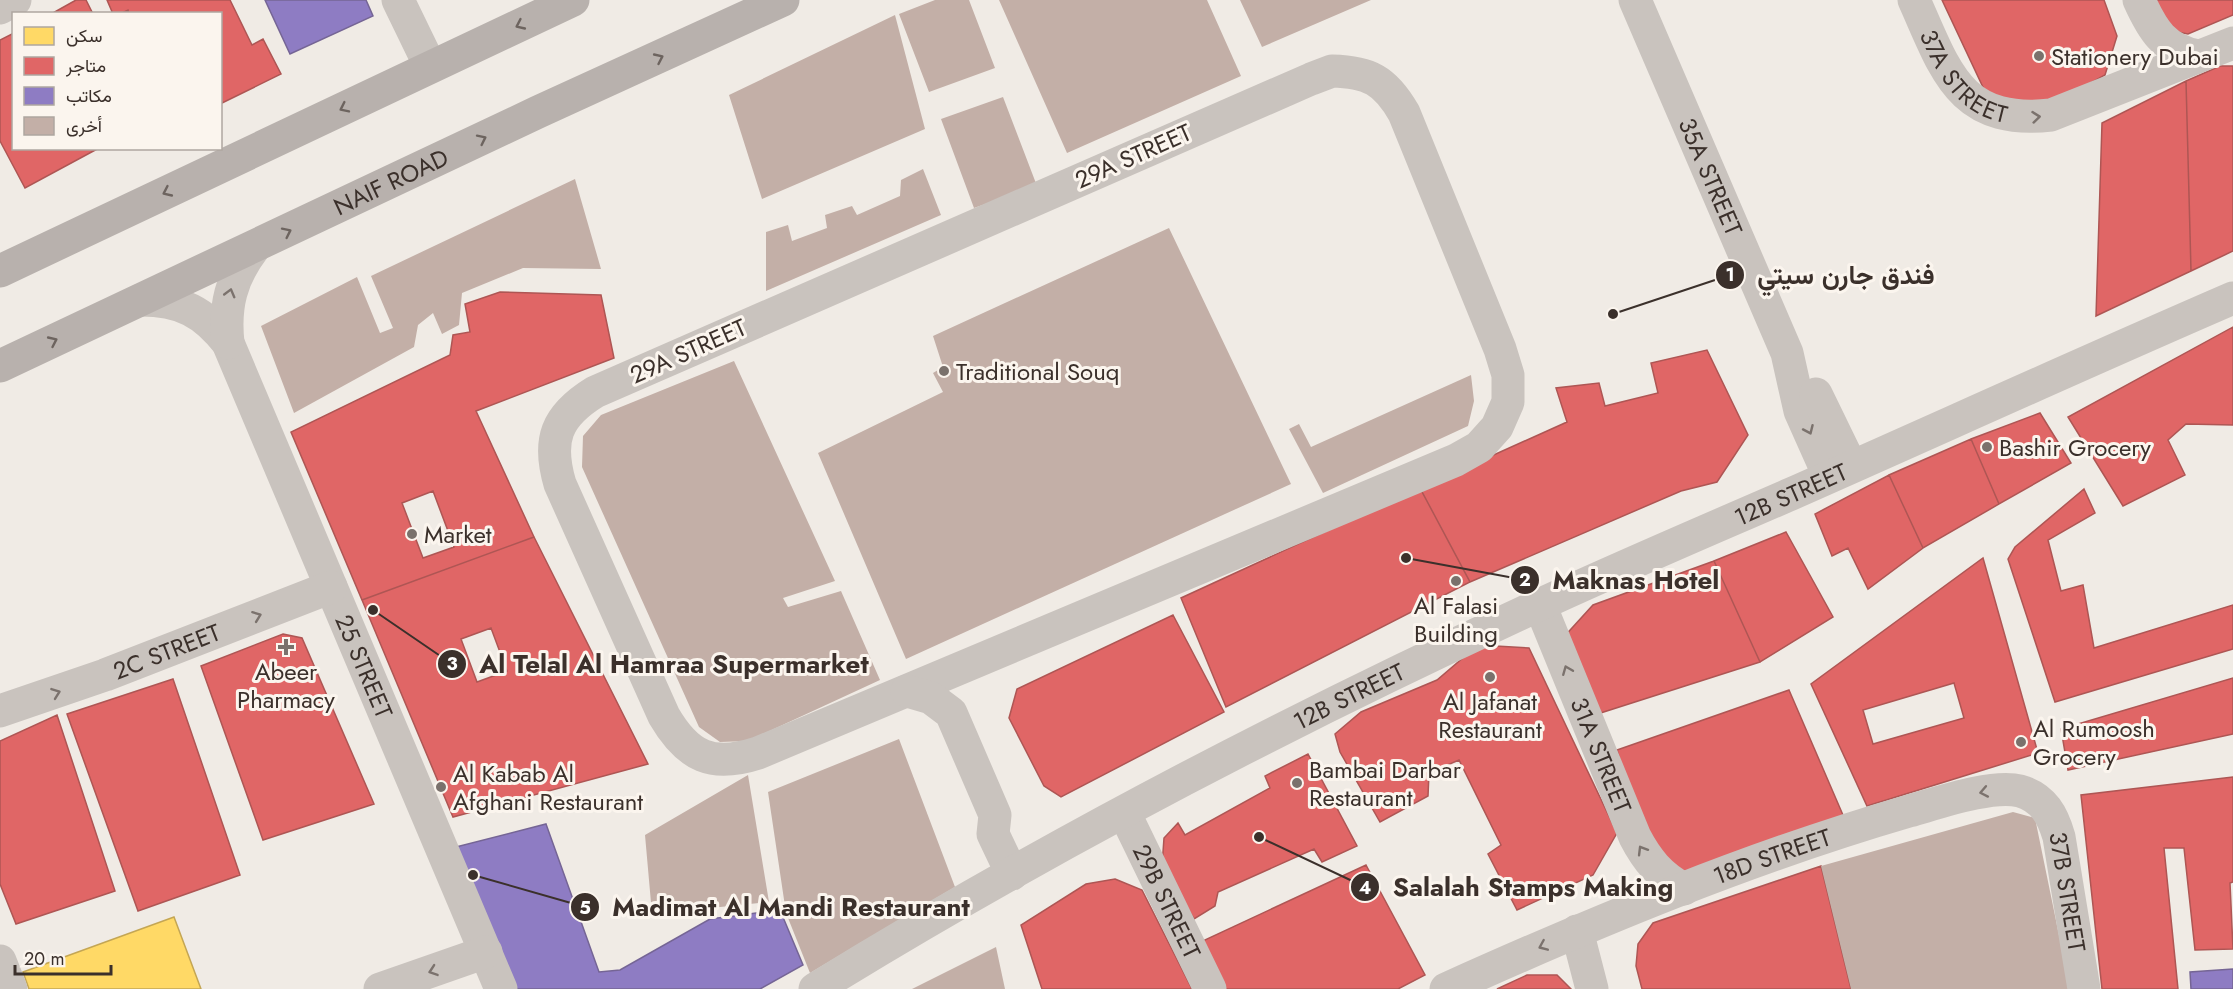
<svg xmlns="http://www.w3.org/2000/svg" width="2233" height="989" viewBox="0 0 2233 989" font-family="Jost,Vazirmatn,sans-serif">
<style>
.homes{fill:#ffd966;stroke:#c4a654;stroke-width:1.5}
.shops{fill:#e06666;stroke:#ae5654;stroke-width:1.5;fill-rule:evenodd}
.offices{fill:#8e7cc3;stroke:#756595;stroke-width:1.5}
.building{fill:#c3afa7}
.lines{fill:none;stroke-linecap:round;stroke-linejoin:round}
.minor{stroke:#c9c3be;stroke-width:33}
.major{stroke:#b8b1ad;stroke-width:33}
.oneway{stroke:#6d645f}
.oneway2{stroke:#7b726d}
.poi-dot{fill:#7a716c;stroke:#fbf5ee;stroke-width:2}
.labels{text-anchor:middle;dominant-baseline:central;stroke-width:6;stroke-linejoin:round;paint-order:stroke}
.poi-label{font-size:24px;fill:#3b302b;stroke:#fbf5ee;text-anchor:start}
.street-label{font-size:24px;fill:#3b302b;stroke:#fbf5ee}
.leader{fill:none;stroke:#3b302b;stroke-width:2}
.callout-dot{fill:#3b302b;stroke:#fbf5ee;stroke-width:2}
.mark-label{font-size:18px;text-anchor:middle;font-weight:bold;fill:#fff}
.callout-label{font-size:26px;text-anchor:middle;font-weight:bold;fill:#3b302b;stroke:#fbf5ee;stroke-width:6;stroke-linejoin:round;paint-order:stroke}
</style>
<rect width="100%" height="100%" fill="#f0ebe5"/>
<path class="homes" d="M174,917L201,989H29L23,972Z"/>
<path class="shops" d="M76,0H86L93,14H51Z
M107,0H230L252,45L263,39L281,74L220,104V14H129L128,10L120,14H113Z
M1942,0H2104L2117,36L2105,75L2050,106L1989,100Z
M2145,0H2233V15L2188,34L2161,29Z
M14,33V148H99L25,188L0,141V40Z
M2220,66H2233V251L2191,271L2186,81Z
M2186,81L2191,271L2096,316L2102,123Z
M500,292L601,295L614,358L476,411L534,537L362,600L291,432L450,355L453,335L470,332L465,304ZM433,491L454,547L423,558L402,503Z
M2233,327V425L2186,424L2168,440L2185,475L2123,506L2068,417Z
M1707,350L1748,435L1717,482L1681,491L1470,582L1420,488L1567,422L1556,388L1599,383L1605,406L1658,393L1651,363Z
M2040,413L2071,463L1999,504L1971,439Z
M1971,439L1999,504L1923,548L1889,475Z
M1889,475L1923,548L1868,589L1848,548L1832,556L1815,514Z
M1420,488L1470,582L1226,707L1181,598Z
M2084,489L2095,513L2048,540L2061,591L2083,585L2094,648L2233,605V649L2055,702L2008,559L2015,547Z
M1786,532L1833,617L1760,662L1714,561Z
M534,537L648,764L453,817L362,600ZM491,628L507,671L477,682L461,639Z
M1983,558L2038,753L1867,806L1811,684ZM1954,683L1964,718L1873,744L1863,710Z
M1714,561L1760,662L1588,717L1562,639L1593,605Z
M1173,615L1224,712L1061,797L1044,786L1009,718L1017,689Z
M283,634L302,638L374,804L263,840L201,666Z
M1478,645L1529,648L1617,833L1593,875L1517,910L1488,854L1501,845L1459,760L1429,773L1428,796L1380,822L1340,752L1335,734L1361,712L1437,680Z
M2233,678V734L2068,770L2061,729Z
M173,679L240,875L138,911L67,714Z
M1789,690L1846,822L1690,883L1644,841L1617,750Z
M57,715L115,891L16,924L0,884V741Z
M1308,754L1357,846L1322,862L1314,849L1218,892L1215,906L1194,919L1162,866L1164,838L1178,823L1185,835L1270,788L1265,776Z
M2233,777V882L2230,883L2233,949L2195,950L2184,848H2164L2178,989H2102L2081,795Z
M1366,865L1425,975L1398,989H1216L1194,945Z
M1821,866L1851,989H1642L1636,966L1638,944L1653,923Z
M1115,879L1142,890L1192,989H1042L1021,925L1086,884Z
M1527,975H1557L1571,989H1497Z"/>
<path class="offices" d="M265,0H366L373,16L290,54Z
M546,824L599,972L620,970L710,919L780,910L803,965L760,989H508L452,848Z
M2233,969V989H2191L2190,972Z"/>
<path class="building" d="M935,0H969L995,68L929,92L899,14Z
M999,0H1207L1241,76L1067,153Z
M1240,0H1371L1262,47Z
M895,15L925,129L762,199L729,95Z
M1003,97L1037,186L974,208L941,119Z
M923,169L941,215L766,291V232L788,225L792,241L827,228L825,215L852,206L857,215L900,196L901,180Z
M575,179L601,269L523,268L462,293L459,325L442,334L433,313L418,325L414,347L294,413L261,326L357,277L380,333L393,328L371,276Z
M1169,228L1291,484L906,659L818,453L943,392L933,373L943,367L933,336Z
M734,361L835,581L783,598L788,607L841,591L880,680L748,741L720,742L699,727L582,467L583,436L601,415Z
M1471,375L1474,401L1468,426L1323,493L1289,429L1299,424L1311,447Z
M899,739L955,887L810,973L786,913L768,792Z
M748,775L769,902L652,914L645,835Z
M2013,812L2035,818L2070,989H1851L1821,866Z
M996,947L1005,989H912Z"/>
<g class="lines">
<g class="minor">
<path d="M398,0L430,66"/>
<path id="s1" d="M1635,0L1787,353L1800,411L1829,476"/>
<path id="s2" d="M1914,0C1946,71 1959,125 2051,115L2233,43"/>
<path d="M2139,0C2153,31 2164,49 2198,56"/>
<path d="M0,8L15,0"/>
<path d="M1332,71C1369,72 1385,80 1404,113L1500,349L1508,375V402L1497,427L1479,447L1456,460L758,753C712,768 688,757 664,716L560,484C547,440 556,416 595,392L1311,79Z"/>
<path id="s3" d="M141,300C181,300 204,312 228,343L501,989"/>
<path d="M228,343C224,306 231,278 254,248"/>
<path d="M1816,394L1851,466"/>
<path id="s4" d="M1540,605L1635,837C1647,860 1660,876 1684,889"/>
<path d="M907,691L931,698L951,713L995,815L993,834L1012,874"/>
<path id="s5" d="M0,711L105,675L331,587"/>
<path id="s6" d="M1124,812L1210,989"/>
<path d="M1577,931L1592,989"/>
<path d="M0,961L11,989"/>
<path d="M380,989L486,952"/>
<path id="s7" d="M815,989C1047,846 1290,720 1537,606C1621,567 1706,531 1791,494C1938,429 2085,362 2233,298"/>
<path id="s8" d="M1446,989C1597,921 1751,857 1909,811C1938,803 1992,784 2020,791C2044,798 2053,816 2059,837L2084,989"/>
</g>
<g class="major">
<path d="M0,271L573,0"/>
<path id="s9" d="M0,366L538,112L783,0"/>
</g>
</g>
<defs><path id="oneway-chevron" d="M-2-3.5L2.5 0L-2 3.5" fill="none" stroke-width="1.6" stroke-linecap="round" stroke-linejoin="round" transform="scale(1.5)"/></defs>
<g class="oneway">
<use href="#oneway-chevron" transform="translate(520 25) rotate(155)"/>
<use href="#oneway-chevron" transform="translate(659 58) rotate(-25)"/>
<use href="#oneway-chevron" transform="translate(344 108) rotate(154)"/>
<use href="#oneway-chevron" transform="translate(482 139) rotate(-26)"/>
<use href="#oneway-chevron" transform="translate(167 192) rotate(155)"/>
<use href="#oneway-chevron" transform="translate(287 232) rotate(-26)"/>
<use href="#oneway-chevron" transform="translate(53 341) rotate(-25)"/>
</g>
<g class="oneway2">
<use href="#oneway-chevron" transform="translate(2036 117) rotate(-6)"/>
<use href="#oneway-chevron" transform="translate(230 293) rotate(-75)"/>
<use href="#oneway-chevron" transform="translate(1809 430) rotate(66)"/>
<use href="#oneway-chevron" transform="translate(257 616) rotate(-21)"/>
<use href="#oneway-chevron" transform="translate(1567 670) rotate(-112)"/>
<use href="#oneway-chevron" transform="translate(56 693) rotate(-20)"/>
<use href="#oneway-chevron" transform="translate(1984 792) rotate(169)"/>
<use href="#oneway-chevron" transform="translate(1642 850) rotate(-121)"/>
<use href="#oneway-chevron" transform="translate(1543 946) rotate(157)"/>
<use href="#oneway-chevron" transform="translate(433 971) rotate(161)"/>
</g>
<g class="poi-dot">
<circle cx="2039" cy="56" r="6"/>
<circle cx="944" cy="371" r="6"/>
<circle cx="1987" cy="447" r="6"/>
<circle cx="412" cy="534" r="6"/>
<circle cx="1456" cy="581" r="6"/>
<path d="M283 638h6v6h6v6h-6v6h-6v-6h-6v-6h6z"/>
<circle cx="1490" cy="677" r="6"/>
<circle cx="2021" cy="742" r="6"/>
<circle cx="1297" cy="783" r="6"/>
<circle cx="441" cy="787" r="6"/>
</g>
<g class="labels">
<g class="poi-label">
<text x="2051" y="56">Stationery Dubai</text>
<text x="956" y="371">Traditional Souq</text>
<text x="1999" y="447">Bashir Grocery</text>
<text x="424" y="534">Market</text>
<text x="1456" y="605" text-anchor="middle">Al Falasi<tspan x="1456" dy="28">Building</tspan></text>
<text x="286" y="671" text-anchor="middle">Abeer<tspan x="286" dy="28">Pharmacy</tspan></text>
<text x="1490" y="701" text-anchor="middle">Al Jafanat<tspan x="1490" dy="28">Restaurant</tspan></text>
<text x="2033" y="728">Al Rumoosh<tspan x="2033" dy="28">Grocery</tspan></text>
<text x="1309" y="769">Bambai Darbar<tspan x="1309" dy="28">Restaurant</tspan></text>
<text x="453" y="773">Al Kabab Al<tspan x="453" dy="28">Afghani Restaurant</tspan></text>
</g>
<g class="street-label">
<text stroke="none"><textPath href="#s2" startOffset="94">37A STREET</textPath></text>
<text transform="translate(1133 156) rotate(-24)">29A STREET</text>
<text stroke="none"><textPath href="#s1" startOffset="192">35A STREET</textPath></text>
<text stroke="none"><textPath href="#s9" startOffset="432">NAIF ROAD</textPath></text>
<text transform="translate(688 351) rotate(-24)">29A STREET</text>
<text stroke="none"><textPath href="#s7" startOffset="1095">12B STREET</textPath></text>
<text stroke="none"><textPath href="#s5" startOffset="177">2C STREET</textPath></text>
<text stroke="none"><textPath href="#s3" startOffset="452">25 STREET</textPath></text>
<text stroke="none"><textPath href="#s7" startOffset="609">12B STREET</textPath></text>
<text stroke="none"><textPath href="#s4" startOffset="162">31A STREET</textPath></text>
<text stroke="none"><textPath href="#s8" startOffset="352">18D STREET</textPath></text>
<text stroke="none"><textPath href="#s8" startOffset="729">37B STREET</textPath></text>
<text stroke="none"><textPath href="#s6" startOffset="99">29B STREET</textPath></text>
</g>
</g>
<path class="leader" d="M1613 314L1730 275M1406 558L1525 580M373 610L452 664M1259 837L1365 887M473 875L585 907"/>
<g class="callout-dot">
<circle cx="1613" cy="314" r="6"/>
<circle cx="1406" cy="558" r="6"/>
<circle cx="373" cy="610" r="6"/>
<circle cx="1259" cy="837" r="6"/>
<circle cx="473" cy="875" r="6"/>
<circle cx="1730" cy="275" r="15"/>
<circle cx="1525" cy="580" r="15"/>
<circle cx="452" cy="664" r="15"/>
<circle cx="1365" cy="887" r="15"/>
<circle cx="585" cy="907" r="15"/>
</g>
<g class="mark-label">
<text x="1730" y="281">1</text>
<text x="1525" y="586">2</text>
<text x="452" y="670">3</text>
<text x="1365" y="894">4</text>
<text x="585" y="914">5</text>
</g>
<g class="callout-label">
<text x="1846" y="284">فندق جارن سيتي</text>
<text x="1636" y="589">Maknas Hotel</text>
<text x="674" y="673">Al Telal Al Hamraa Supermarket</text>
<text x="1533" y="896">Salalah Stamps Making</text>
<text x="791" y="916">Madimat Al Mandi Restaurant</text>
</g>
<rect x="12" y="12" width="210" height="138" fill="#fbf5ee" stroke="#aea6a0" stroke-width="1.5"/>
<rect x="24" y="27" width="30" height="18" fill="#ffd966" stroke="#aea6a0" stroke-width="1.5"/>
<text x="66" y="42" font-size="18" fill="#3b302b">سكن</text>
<rect x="24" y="57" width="30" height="18" fill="#e06666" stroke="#aea6a0" stroke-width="1.5"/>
<text x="66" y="72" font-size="18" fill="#3b302b">متاجر</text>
<rect x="24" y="87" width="30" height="18" fill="#8e7cc3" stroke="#aea6a0" stroke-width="1.5"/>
<text x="66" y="102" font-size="18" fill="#3b302b">مكاتب</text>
<rect x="24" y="117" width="30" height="18" fill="#c3afa7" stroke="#aea6a0" stroke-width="1.5"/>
<text x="66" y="132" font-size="18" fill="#3b302b">أخرى</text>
<path d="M15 965v9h96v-9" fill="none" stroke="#3b302b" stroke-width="3"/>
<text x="24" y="965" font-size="18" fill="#3b302b" stroke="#fbf5ee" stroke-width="4.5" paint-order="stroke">20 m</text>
</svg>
